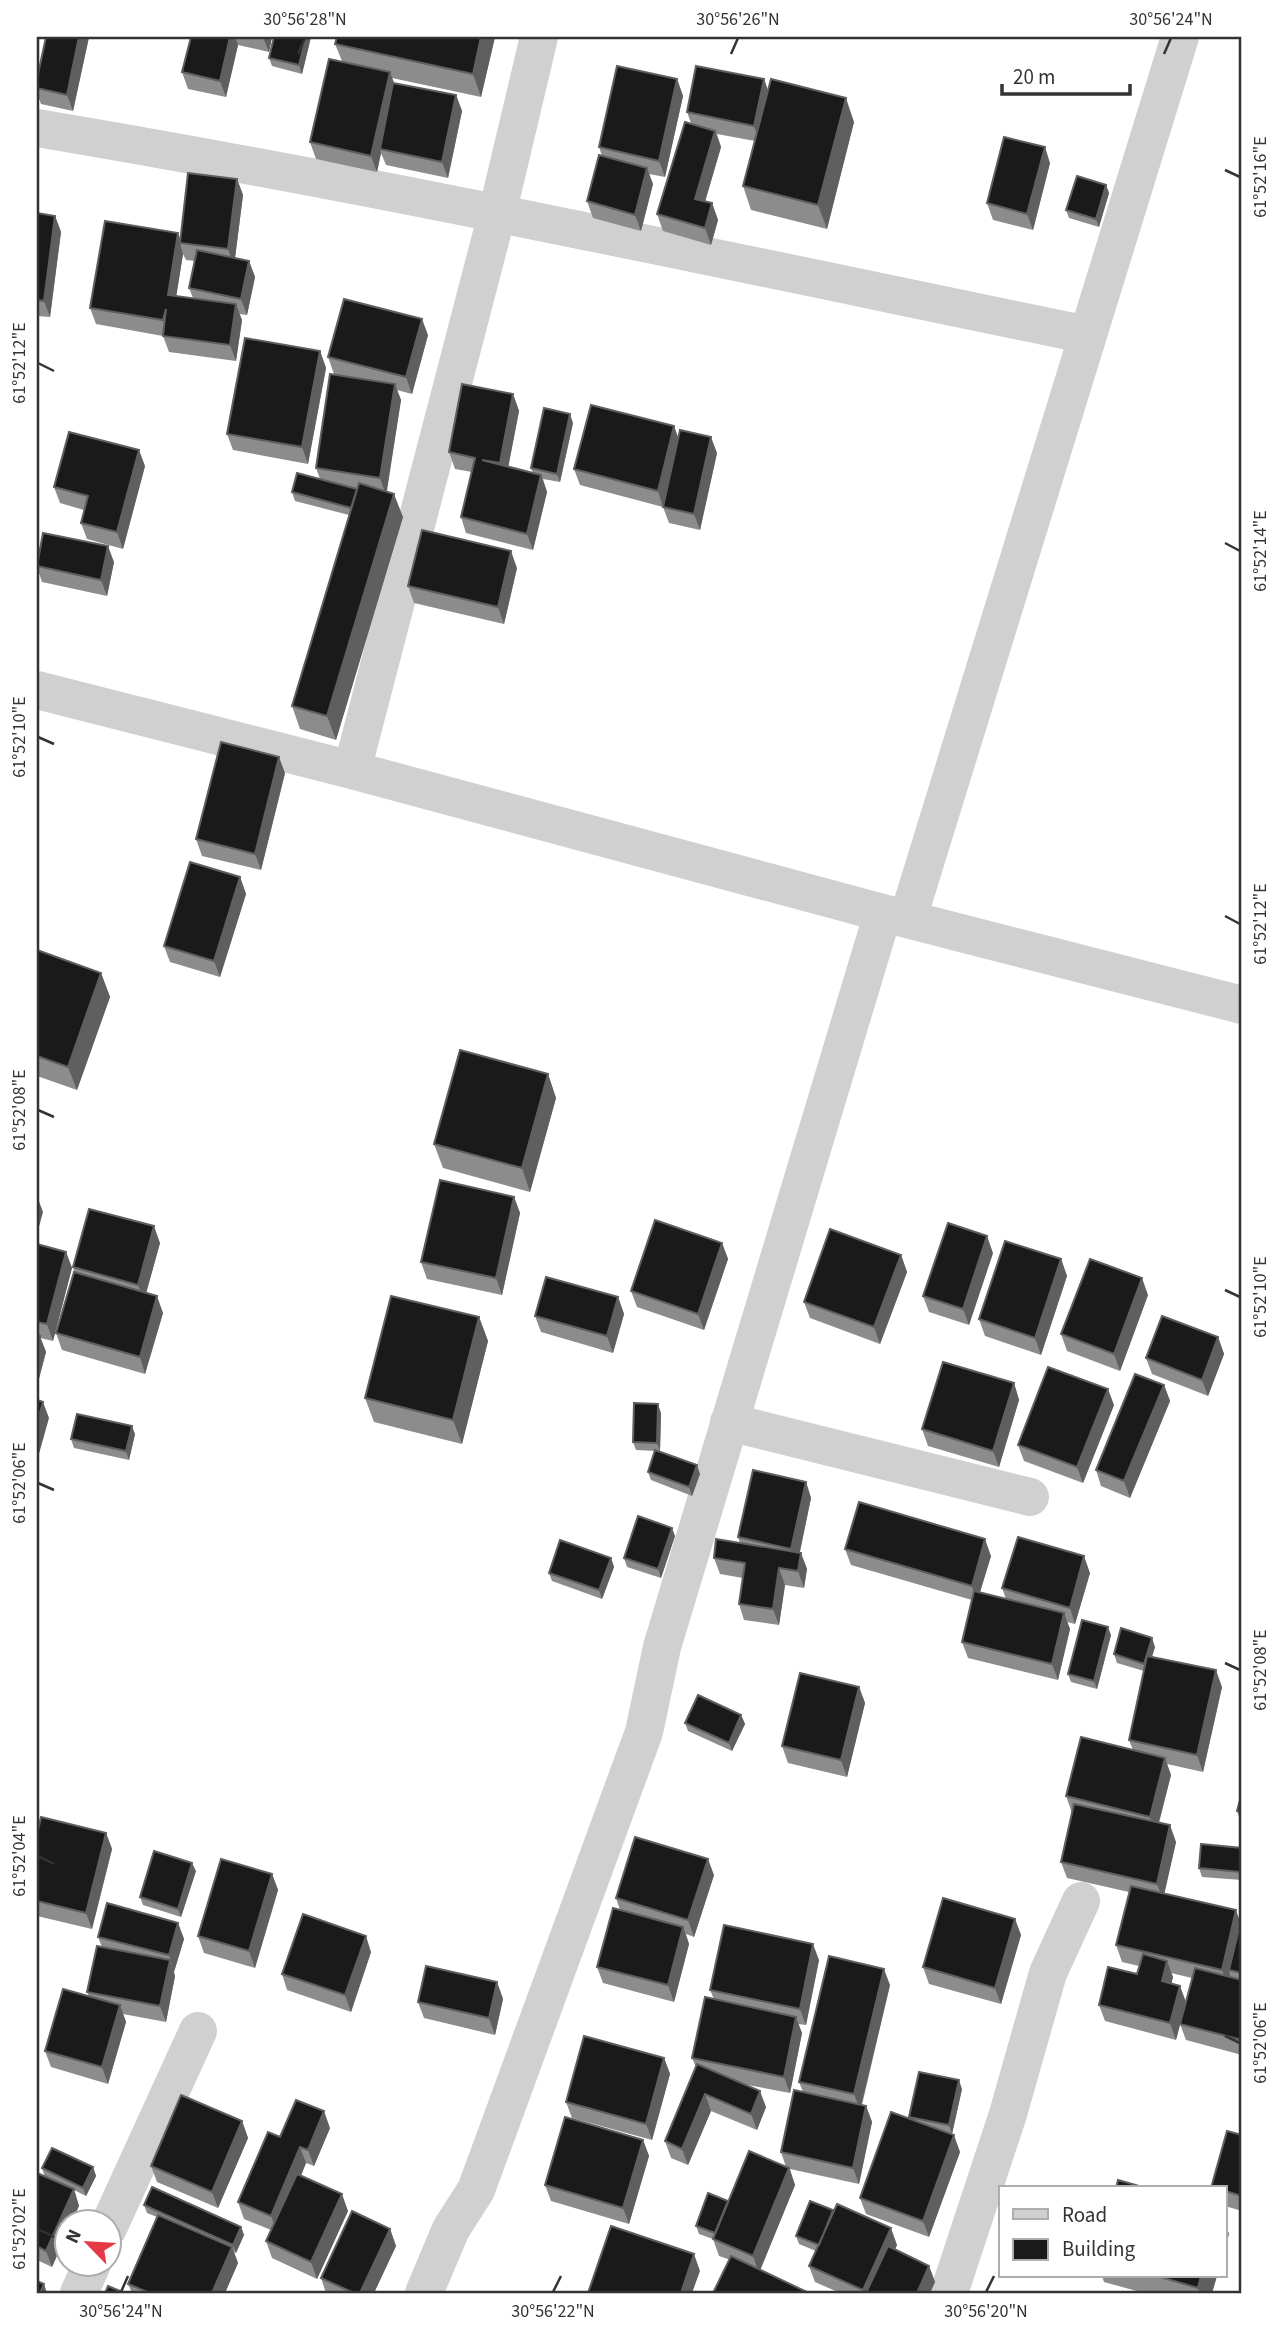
<svg xmlns="http://www.w3.org/2000/svg" width="1279" height="2330" viewBox="0 0 1279 2330" font-family="'Source Sans 3',sans-serif">
<style>
.lines{fill:none;stroke-linecap:round;stroke-linejoin:round}
.minor{stroke:#d0d0d0;stroke-width:38}
.wall{fill:#8c8c8c;fill-rule:evenodd}
.shaded-wall{fill:#5f5f5f}
.building{fill:#1a1a1a;stroke:#5f5f5f;stroke-width:2}
.ticks{fill:none;stroke:#333;stroke-width:2.5}
.neatline{fill:none;stroke:#333;stroke-width:2.5}
.ticks-label{font-size:18px;text-anchor:middle;fill:#333}
</style>
<rect width="100%" height="100%" fill="#fff"/>
<g class="lines">
<path class="minor" d="M37,128C389,187 738,263 1088,335
M37,690L352,770L883,913L1242,1005
M352,770L497,214L539,37
M908,918L1180,37
M729,1422L1030,1497
M108,2228L198,2031
M79,2293L92,2264
M424,2293L451,2229L476,2190L644,1732L662,1647L883,913
M949,2293L1008,2114L1048,1973L1081,1901"/>
</g>
<path class="wall" d="M46,37H89L73,111L41,104L37,93V79Z
M191,37H272L269,52L238,45L226,97L188,89L182,72Z
M274,37H311L302,74L272,66L269,58Z
M337,37H495L481,97L392,78L394,83L456,95L462,111L448,178L386,165L381,153L377,172L316,159L310,142L342,61L335,44Z
M677,79L683,96L665,177L649,174L653,184L641,231L593,218L587,201L602,156L599,147Z
M764,79L768,91L854,122L827,229L751,210L743,186L755,141L717,134L721,147L705,202L712,203L718,220L711,245L663,231L657,214L691,123L687,112Z
M1050,163L1033,230L993,220L987,203Z
M237,179L243,195L235,258L249,261L255,277L247,315L239,314L242,320L236,361L169,352L163,336L96,324L90,308L180,239ZM183,254L186,260L195,261L189,288L193,298L176,296Z
M1106,185L1109,193L1099,227L1069,218L1066,210Z
M37,213L55,216L61,232L50,317L37,316Z
M428,335L412,394L397,390L401,400L387,491L403,517L336,740L300,729L292,706L349,515L295,501L292,492L320,479L316,468L344,376L334,374L328,357Z
M320,351L326,368L308,464L233,450L227,434Z
M513,394L519,411L508,467L533,473L531,468L573,423L560,482L543,479L547,492L533,550L466,533L461,517L472,472L455,469L449,452Z
M674,426L678,438L717,453L700,530L669,523L663,507L580,485L574,469Z
M145,466L123,549L87,539L81,523L84,510L60,503L54,487Z
M114,562L107,596L42,582L37,567V564Z
M517,568L504,624L414,603L408,586Z
M285,773L261,870L202,856L196,839Z
M240,877L246,894L220,977L170,962L164,946Z
M37,950L101,973L110,997L77,1090L37,1076Z
M548,1074L556,1098L530,1192L443,1168L434,1144Z
M514,1197L520,1213L502,1295L427,1279L421,1262Z
M160,1243L146,1293L163,1313L145,1374L62,1350L56,1333L75,1273L73,1267Z
M722,1243L728,1259L704,1330L637,1307L631,1291Z
M37,1244L66,1252L72,1268L53,1341L40,1338L46,1352L37,1386Z
M993,1253L969,1325L929,1312L923,1296Z
M901,1255L907,1272L880,1344L810,1318L804,1302Z
M1061,1259L1067,1276L1041,1355L985,1336L979,1319Z
M1148,1295L1120,1371L1067,1351L1061,1334Z
M618,1297L624,1314L613,1353L541,1332L535,1316Z
M479,1317L488,1341L462,1444L374,1422L365,1398Z
M1218,1337L1224,1354L1208,1396L1152,1374L1146,1358Z
M1014,1383L1019,1400L999,1467L928,1446L922,1429Z
M1164,1385L1170,1401L1130,1498L1101,1486L1096,1470Z
M1114,1405L1083,1483L1024,1461L1018,1445Z
M661,1413L660,1451H658L700,1474L692,1496L651,1480L648,1472L655,1451L636,1450L633,1442Z
M135,1434L129,1460L74,1448L71,1439Z
M806,1482L811,1498L800,1552L807,1569L804,1588L785,1585L779,1625L744,1620L739,1604L743,1578L720,1574L714,1558L740,1543L738,1537Z
M675,1536L661,1578L627,1567L624,1558Z
M845,1549L991,1556L980,1592L1006,1599L1002,1588L1090,1573L1075,1624L1067,1622L1070,1629L1058,1680L968,1658L962,1642L972,1600L851,1565Z
M611,1558L614,1567L602,1599L552,1581L549,1573Z
M1111,1635L1097,1689L1071,1682L1068,1674Z
M1155,1647L1152,1657L1222,1687L1203,1772L1167,1764L1171,1775L1159,1823L1176,1842L1164,1893L1240,1923L1242,1916V2055L1186,2040L1180,2024L1176,2040L1105,2021L1099,2005L1137,1974L1139,1966L1122,1962L1116,1945L1129,1892L1067,1878L1061,1862L1072,1813L1066,1796L1133,1750L1129,1740L1144,1671L1117,1663L1114,1654ZM1171,1973L1192,1978L1186,2002L1171,1984L1173,1977Z
M859,1687L865,1703L847,1777L788,1763L782,1746Z
M741,1715L745,1724L732,1751L688,1731L685,1723Z
M1242,1793V1820H1240L1237,1811Z
M106,1833L112,1849L92,1929L37,1916V1835Z
M1242,1848V1880L1202,1877L1199,1868Z
M196,1871L181,1917L143,1905L140,1897Z
M272,1874L278,1890L255,1968L204,1953L198,1936Z
M714,1875L694,1937L686,1934L689,1944L674,2002L603,1983L597,1967L620,1910L616,1898Z
M1015,1919L1021,1935L1001,2004L929,1984L923,1967Z
M178,1923L184,1939L174,1972L175,1976L166,2022L123,2014L126,2022L108,2084L51,2067L45,2051L89,1996L87,1992L102,1947L98,1937Z
M371,1952L351,2012L287,1990L282,1974Z
M819,1960L806,2025L798,2024L802,2033L790,2093L743,2084L766,2107L757,2130L711,2111L688,2165L671,2158L665,2141L696,2067L692,2058L714,1999L710,1990Z
M497,1982L503,1999L495,2035L424,2018L418,2002Z
M890,1985L862,2105L866,2106L872,2122L859,2184L790,2169L795,2185L760,2270L719,2256L713,2239L699,2234L696,2226L728,2201L786,2167L781,2152L803,2092L799,2082Z
M664,2058L670,2074L652,2140L572,2118L566,2102Z
M962,2089L952,2134L948,2133L960,2152L929,2237L866,2214L860,2198L910,2119L909,2117Z
M242,2121L248,2138L218,2208L157,2182L151,2166Z
M330,2128L314,2166L306,2163L301,2176L348,2211L317,2279L272,2258L266,2241L271,2230L244,2219L238,2202L280,2137Z
M1242,2135V2211L1225,2206V2188Z
M643,2140L649,2156L629,2224L551,2201L545,2185Z
M93,2167L96,2176L86,2196L74,2190L79,2206L66,2222V2235L52,2267L37,2260V2173L45,2177L42,2168Z
M144,2205L241,2227L244,2235L236,2253L234,2252L238,2263L225,2293H132L128,2284L157,2217L147,2213Z
M834,2212L897,2245L895,2250L929,2266L935,2282L930,2293H840L815,2282L809,2266L816,2251L799,2244L796,2236Z
M390,2229L396,2246L374,2293H326L321,2278Z
M1102,2276H1217L1212,2293H1144L1104,2282Z"/>
<path class="shaded-wall" d="M79,37H89L73,111L67,95Z
M230,37H235L238,45L226,97L220,81Z
M263,37H272L269,52Z
M306,37H311L302,74L299,65Z
M481,37H495L481,97L473,74Z
M390,72L396,88L380,149L381,153L377,172L371,156Z
M677,79L683,96L665,177L659,161Z
M764,79L770,96L760,142L754,126Z
M456,95L462,111L448,178L442,162Z
M846,98L854,122L827,229L818,205Z
M715,131L721,147L701,215L695,199Z
M1045,147L1050,163L1033,230L1027,214Z
M647,168L653,184L641,231L635,215Z
M237,179L243,195L234,266L228,249Z
M1106,185L1109,193L1099,227L1096,219Z
M712,203L718,220L711,245L705,228Z
M55,216L61,232L50,317L44,301Z
M178,233L182,244L180,243L183,254L174,311L168,295Z
M249,261L255,277L247,315L241,299Z
M236,304L242,320L236,361L230,345Z
M422,319L428,335L412,394L406,377Z
M320,351L326,368L308,464L302,447Z
M395,384L401,400L386,495L380,478Z
M513,394L519,411L506,479L500,463Z
M570,414L573,423L560,482L557,474Z
M674,426L680,443L663,507L658,491Z
M711,437L717,453L700,530L694,514Z
M139,450L145,466L123,549L117,532Z
M541,475L547,492L533,550L527,534Z
M394,494L403,517L336,740L327,716Z
M108,546L114,562L107,596L101,580Z
M511,551L517,568L504,624L498,607Z
M279,757L285,773L261,870L255,854Z
M240,877L246,894L220,977L214,961Z
M101,973L110,997L77,1090L68,1067Z
M548,1074L556,1098L530,1192L522,1168Z
M37,1196L43,1212L37,1234Z
M514,1197L520,1213L502,1295L496,1278Z
M154,1226L160,1243L144,1301L138,1285Z
M987,1236L993,1253L969,1325L963,1309Z
M722,1243L728,1259L704,1330L698,1314Z
M66,1252L72,1268L53,1341L47,1324Z
M901,1255L907,1272L880,1344L874,1327Z
M1061,1259L1067,1276L1041,1355L1035,1338Z
M1142,1278L1148,1295L1120,1371L1114,1354Z
M157,1296L163,1313L145,1374L140,1357Z
M618,1297L624,1314L613,1353L607,1336Z
M479,1317L488,1341L462,1444L453,1420Z
M40,1336L46,1352L37,1386V1347Z
M1218,1337L1224,1354L1208,1396L1202,1380Z
M1014,1383L1019,1400L999,1467L993,1451Z
M1164,1385L1170,1401L1130,1498L1124,1481Z
M1108,1389L1114,1405L1083,1483L1077,1467Z
M43,1402L49,1418L37,1461V1423Z
M658,1404L661,1413L660,1451L657,1443Z
M132,1426L135,1434L129,1460L126,1451Z
M697,1465L700,1474L692,1496L689,1487Z
M806,1482L811,1498L797,1565L791,1549Z
M672,1528L675,1536L661,1578L658,1569Z
M985,1539L991,1556L977,1602L972,1586Z
M801,1553L807,1569L804,1588L798,1571Z
M1084,1556L1090,1573L1075,1624L1070,1608Z
M611,1558L614,1567L602,1599L599,1590Z
M779,1568L785,1585L779,1625L773,1609Z
M1064,1613L1070,1629L1058,1680L1052,1664Z
M1108,1627L1111,1635L1097,1689L1094,1681Z
M1152,1638L1155,1647L1147,1672L1144,1664Z
M1216,1670L1222,1687L1203,1772L1197,1755Z
M859,1687L865,1703L847,1777L841,1760Z
M741,1715L745,1724L732,1751L729,1743Z
M1165,1758L1171,1775L1156,1833L1150,1817Z
M1170,1825L1176,1842L1163,1900L1157,1884Z
M106,1833L112,1849L92,1929L86,1913Z
M1242,1848V1879L1240,1872Z
M708,1859L714,1875L694,1937L688,1920Z
M192,1863L196,1871L181,1917L178,1909Z
M272,1874L278,1890L255,1968L249,1951Z
M1236,1910L1242,1927L1229,1970L1230,1975L1228,1986L1222,1970Z
M1015,1919L1021,1935L1001,2004L995,1988Z
M178,1923L184,1939L174,1972L169,1955Z
M683,1927L689,1944L674,2002L668,1985Z
M366,1936L371,1952L351,2012L345,1995Z
M813,1944L819,1960L806,2025L800,2009Z
M170,1960L175,1976L166,2022L160,2006Z
M1167,1961L1173,1977L1168,1998L1162,1981Z
M884,1969L890,1985L860,2110L854,2094Z
M497,1982L503,1999L495,2035L489,2018Z
M1180,1986L1186,2002L1176,2040L1170,2023Z
M120,2005L126,2022L108,2084L102,2067Z
M796,2017L802,2033L790,2093L784,2077Z
M664,2058L670,2074L652,2140L646,2124Z
M959,2080L962,2089L952,2134L949,2125Z
M760,2091L766,2107L757,2130L751,2114Z
M705,2094L711,2111L688,2165L682,2149Z
M866,2106L872,2122L859,2184L853,2168Z
M324,2111L330,2128L314,2166L308,2150Z
M242,2121L248,2138L218,2208L212,2192Z
M954,2135L960,2152L929,2237L923,2221Z
M643,2140L649,2156L629,2224L623,2208Z
M300,2147L306,2163L277,2232L271,2216Z
M93,2167L96,2176L86,2196L83,2188Z
M789,2168L795,2185L759,2273L753,2256Z
M74,2189L79,2206L72,2222H66V2235L52,2267L46,2251Z
M342,2194L348,2211L317,2279L311,2262Z
M1225,2222L1229,2234L1225,2249Z
M241,2227L244,2235L236,2253L233,2245Z
M891,2228L897,2245L875,2293H864L863,2290Z
M390,2229L396,2246L374,2293H360Z
M232,2247L238,2263L225,2293H212Z
M694,2254L700,2271L692,2293H681Z
M929,2266L935,2282L930,2293H917Z
M1201,2276H1217L1212,2293H1200L1198,2288Z
M44,2284L47,2293H40Z"/>
<path class="building" d="M46,37H79L67,95L37,88V79Z
M191,37H230L220,81L182,72Z
M274,37H306L299,65L269,58Z
M337,37H481L473,74L335,44Z
M329,59L390,72L371,156L310,142Z
M617,66L677,79L659,161L599,147Z
M696,66L764,79L754,126L687,112Z
M771,79L846,98L818,205L743,186Z
M393,83L456,95L442,162L380,149Z
M685,122L715,131L695,199L712,203L705,228L657,214Z
M1004,137L1045,147L1027,214L987,203Z
M599,155L647,168L635,215L587,201Z
M188,173L237,179L228,249L180,243Z
M1077,176L1106,185L1096,219L1066,210Z
M37,213L55,216L44,301L37,300Z
M105,221L178,233L168,295L236,304L230,345L163,336L166,309L163,320L90,308Z
M197,250L249,261L241,299L189,288Z
M344,299L422,319L406,377L328,357Z
M245,338L320,351L302,447L227,434Z
M330,374L395,384L380,478L316,468Z
M462,384L513,394L500,463L482,460L541,475L527,534L461,517L475,458L449,452Z
M591,405L674,426L658,491L574,469Z
M544,408L570,414L557,474L531,468Z
M680,430L711,437L694,514L663,507Z
M69,432L139,450L117,532L81,523L88,496L54,487Z
M297,473L357,489L351,508L292,492Z
M359,483L394,494L327,716L292,706Z
M422,530L511,551L498,607L408,586Z
M43,533L108,546L101,580L37,566Z
M221,742L279,757L255,854L196,839Z
M190,862L240,877L214,961L164,946Z
M37,950L101,973L68,1067L37,1056Z
M460,1050L548,1074L522,1168L434,1144Z
M440,1180L514,1197L496,1278L421,1262Z
M89,1209L154,1226L138,1285L73,1267Z
M655,1220L722,1243L698,1314L631,1291Z
M948,1223L987,1236L963,1309L923,1296Z
M830,1229L901,1255L874,1327L804,1302Z
M1005,1241L1061,1259L1035,1338L979,1319Z
M37,1244L66,1252L47,1324L37,1322Z
M1090,1259L1142,1278L1114,1354L1061,1334Z
M74,1272L157,1296L140,1357L56,1333Z
M546,1277L618,1297L607,1336L535,1316Z
M391,1296L479,1317L453,1420L365,1398Z
M1162,1316L1218,1337L1202,1380L1146,1358Z
M37,1335L40,1336L37,1347Z
M943,1362L1014,1383L993,1451L922,1429Z
M1048,1367L1108,1389L1077,1467L1018,1445Z
M1135,1374L1164,1385L1124,1481L1096,1470Z
M37,1400L43,1402L37,1423Z
M634,1403L658,1404L657,1443L633,1442Z
M77,1414L132,1426L126,1451L71,1439Z
M655,1450L697,1465L689,1487L648,1472Z
M753,1470L806,1482L791,1549L738,1537Z
M859,1502L985,1539L972,1586L845,1549Z
M638,1516L672,1528L658,1569L624,1558Z
M1018,1537L1084,1556L1070,1608L1002,1588Z
M716,1539L801,1553L798,1571L779,1568L773,1609L739,1604L745,1563L714,1558Z
M560,1540L611,1558L599,1590L549,1573Z
M974,1591L1064,1613L1052,1664L962,1642Z
M1082,1620L1108,1627L1094,1681L1068,1674Z
M1121,1628L1152,1638L1144,1664L1114,1654Z
M1147,1656L1216,1670L1197,1755L1129,1740Z
M800,1673L859,1687L841,1760L782,1746Z
M698,1695L741,1715L729,1743L685,1723Z
M1081,1737L1165,1758L1150,1817L1066,1796Z
M1242,1793V1813L1237,1811Z
M1074,1804L1170,1825L1157,1884L1061,1862Z
M41,1817L106,1833L86,1913L37,1901V1835Z
M635,1837L708,1859L688,1920L616,1898Z
M1201,1844L1242,1848L1240,1872L1199,1868Z
M154,1851L192,1863L178,1909L140,1897Z
M221,1859L272,1874L249,1951L198,1936Z
M1131,1886L1236,1910L1222,1970L1116,1945Z
M943,1898L1015,1919L995,1988L923,1967Z
M107,1903L178,1923L169,1955L98,1937Z
M613,1908L683,1927L668,1985L597,1967Z
M303,1914L366,1936L345,1995L282,1974Z
M1242,1916V1973L1229,1970Z
M724,1925L813,1944L800,2009L710,1990Z
M97,1946L170,1960L160,2006L87,1992Z
M1143,1954L1167,1961L1162,1981L1180,1986L1170,2023L1099,2005L1108,1967L1137,1974Z
M829,1956L884,1969L854,2094L799,2082Z
M426,1966L497,1982L489,2018L418,2002Z
M1195,1968L1242,1980V2040L1180,2024Z
M63,1989L120,2005L102,2067L45,2051Z
M705,1997L796,2017L784,2077L692,2058Z
M584,2036L664,2058L646,2124L566,2102Z
M697,2064L760,2091L751,2114L705,2094L682,2149L665,2141Z
M919,2072L959,2080L949,2125L909,2117Z
M794,2090L866,2106L853,2168L781,2152Z
M181,2095L242,2121L212,2192L151,2166Z
M296,2100L324,2111L308,2150L300,2147L271,2216L238,2202L268,2132L280,2137Z
M891,2112L954,2135L923,2221L860,2198Z
M565,2117L643,2140L623,2208L545,2185Z
M1227,2131L1242,2135V2196L1225,2191V2188H1211Z
M52,2148L93,2167L83,2188L42,2168Z
M749,2151L789,2168L753,2256L713,2239Z
M37,2173L74,2189L46,2251L37,2246Z
M297,2174L342,2194L311,2262L266,2241Z
M1118,2180L1146,2188H1116Z
M152,2187L241,2227L233,2245L144,2205Z
M708,2193L728,2201L715,2233L696,2226Z
M810,2201L833,2210L819,2245L796,2236Z
M837,2204L891,2228L863,2290L809,2266Z
M352,2211L390,2229L360,2293H354L321,2278Z
M158,2215L232,2247L212,2293H150L128,2284Z
M611,2226L694,2254L681,2293H588Z
M888,2246L929,2266L917,2293H866Z
M731,2256L809,2293H713Z
M1157,2276H1201L1198,2288Z
M37,2281L44,2284L40,2293H37Z
M108,2286L125,2293H105Z"/>
<path class="ticks" d="M298,54L305,38M731,54L738,38M1164,54L1171,38M1225,170L1240,177M38,363L54,371M1225,543L1240,551M38,737L54,744M1225,916L1240,924M38,1110L54,1117M1225,1290L1240,1297M38,1483L54,1490M1225,1663L1240,1670M38,1856L54,1864M1225,2036L1240,2043M38,2229L54,2237M121,2292L128,2276M553,2292L561,2276M986,2292L994,2276"/>
<rect width="1279" height="2330" fill="none" stroke="#ffffff" stroke-width="77"/>
<rect x="999" y="2186" width="228" height="91" fill="#ffffff" stroke="#adadad" stroke-width="2"/>
<rect x="1013" y="2209" width="35" height="10" fill="#d0d0d0" stroke="#adadad" stroke-width="2"/>
<text x="1062" y="2222" font-size="21" fill="#333333">Road</text>
<rect x="1013" y="2239" width="35" height="21" fill="#1a1a1a" stroke="#adadad" stroke-width="2"/>
<text x="1062" y="2256" font-size="21" fill="#333333">Building</text>
<g transform="translate(88 2243) rotate(295)"><circle r="33" fill="#ffffff" stroke="#adadad" stroke-width="2"/>
<path d="M0-5L12 26L0 18L-12 26Z" fill="#e63946"/>
<text y="-10" font-size="19" font-weight="bold" text-anchor="middle" fill="#333333">N</text>
</g>
<path d="M1002 84v10h128v-10" fill="none" stroke="#333333" stroke-width="3.5"/>
<text x="1013" y="84" font-size="21" fill="#333333" stroke="#ffffff" stroke-width="5" paint-order="stroke">20 m</text>
<rect x="38" y="38" width="1202" height="2254" class="neatline"/>
<g class="ticks-label">
<text x="305" y="25">30°56'28"N</text>
<text x="738" y="25">30°56'26"N</text>
<text x="1171" y="25">30°56'24"N</text>
<text transform="translate(1260 177) rotate(-90)" y="6">61°52'16"E</text>
<text transform="translate(19 363) rotate(-90)" y="6">61°52'12"E</text>
<text transform="translate(1260 551) rotate(-90)" y="6">61°52'14"E</text>
<text transform="translate(19 737) rotate(-90)" y="6">61°52'10"E</text>
<text transform="translate(1260 924) rotate(-90)" y="6">61°52'12"E</text>
<text transform="translate(19 1110) rotate(-90)" y="6">61°52'08"E</text>
<text transform="translate(1260 1297) rotate(-90)" y="6">61°52'10"E</text>
<text transform="translate(19 1483) rotate(-90)" y="6">61°52'06"E</text>
<text transform="translate(1260 1670) rotate(-90)" y="6">61°52'08"E</text>
<text transform="translate(19 1856) rotate(-90)" y="6">61°52'04"E</text>
<text transform="translate(1260 2043) rotate(-90)" y="6">61°52'06"E</text>
<text transform="translate(19 2229) rotate(-90)" y="6">61°52'02"E</text>
<text x="121" y="2317">30°56'24"N</text>
<text x="553" y="2317">30°56'22"N</text>
<text x="986" y="2317">30°56'20"N</text>
</g>
</svg>
